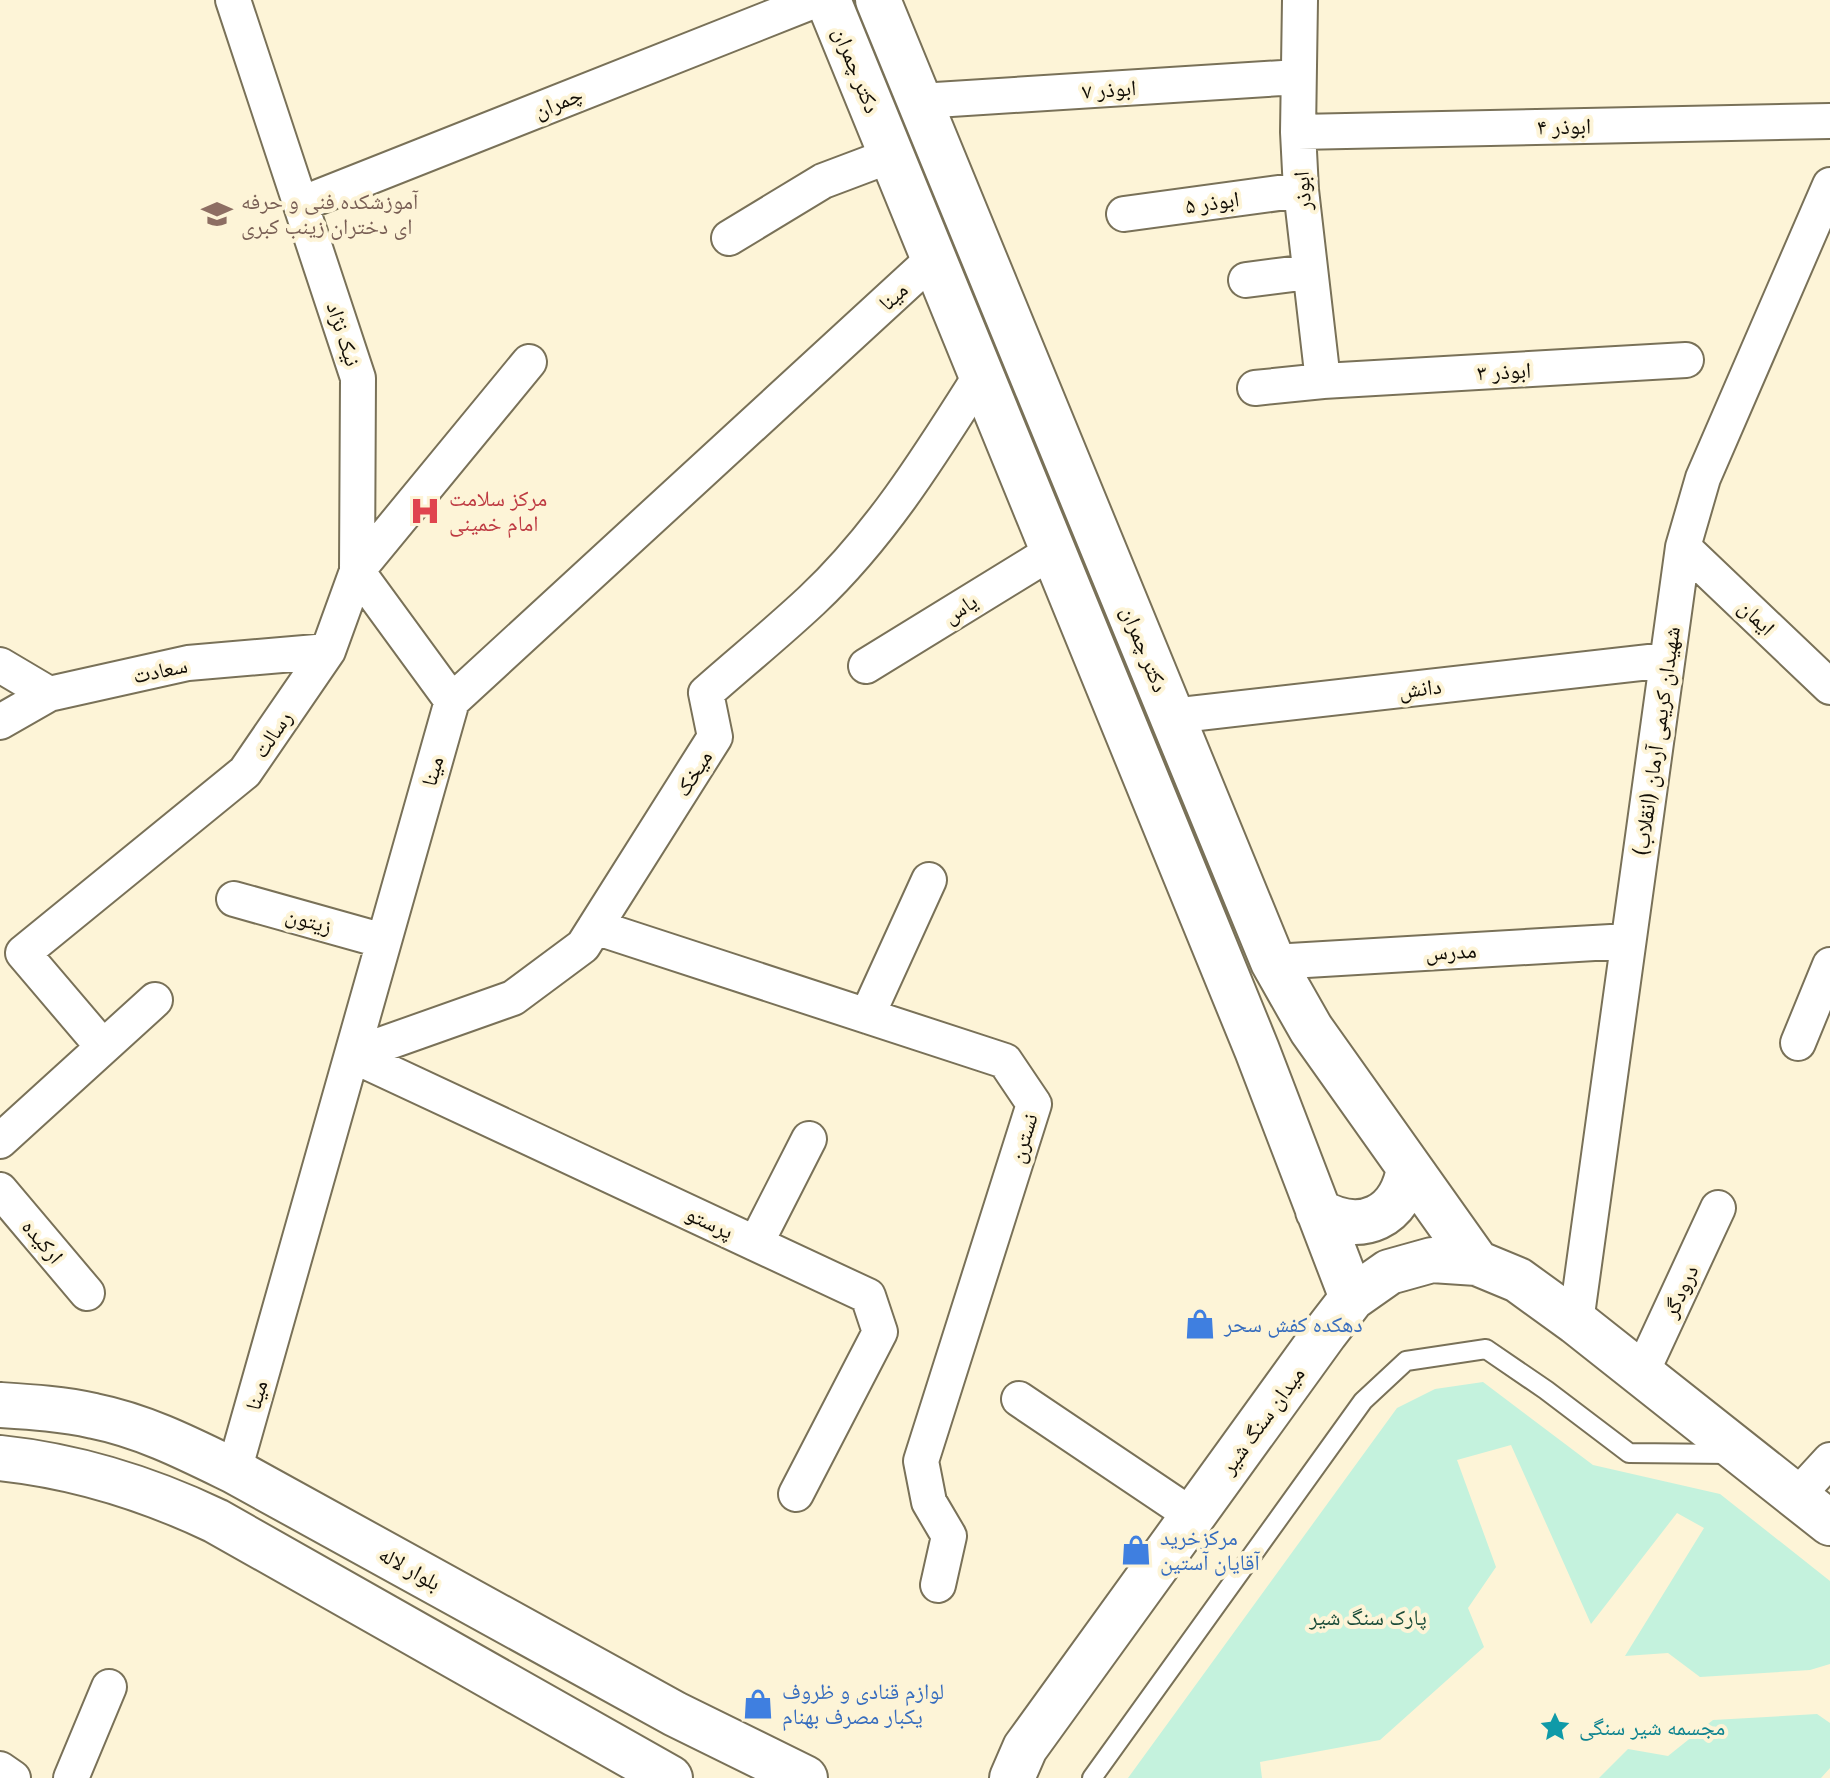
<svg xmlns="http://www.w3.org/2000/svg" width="1830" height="1778" viewBox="0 0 1830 1778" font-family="'Public Sans','Noto Naskh Arabic',sans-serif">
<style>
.green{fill:#c4f2dd}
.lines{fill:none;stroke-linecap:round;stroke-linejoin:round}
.service-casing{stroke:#797158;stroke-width:22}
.minor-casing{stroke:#797158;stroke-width:38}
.secondary-casing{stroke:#797158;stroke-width:48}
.service{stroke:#fff;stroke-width:18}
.minor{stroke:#fff;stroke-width:34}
.secondary{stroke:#fff;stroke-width:44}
.labels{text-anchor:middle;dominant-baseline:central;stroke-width:8;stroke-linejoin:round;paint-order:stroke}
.street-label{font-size:22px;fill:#110d05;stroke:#fdf4d7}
.education-label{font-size:22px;fill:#785e54;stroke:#fdf4d7;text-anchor:start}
.health-label{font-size:22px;fill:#be3a42;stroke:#fdf4d7;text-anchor:start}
.shop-label{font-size:22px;fill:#366cbe;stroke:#fdf4d7;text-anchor:start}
.park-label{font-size:22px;fill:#1a4b38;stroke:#fdf4d7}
.culture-label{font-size:22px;fill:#0d838f;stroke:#fdf4d7;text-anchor:start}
</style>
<rect width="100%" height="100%" fill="#fdf4d7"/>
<path class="green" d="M1483,1382L1593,1465L1720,1494L1830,1581V1664L1810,1670L1700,1677L1668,1653L1625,1656L1704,1528L1677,1513L1591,1624L1511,1445L1457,1460L1496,1567L1468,1608L1484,1647L1380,1740L1260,1762L1262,1778H1128L1397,1408L1435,1389Z
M1817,1714L1830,1723V1768L1821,1778H1599L1628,1749L1668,1756L1713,1720Z"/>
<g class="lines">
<g class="service-casing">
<path id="service" d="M1092,1778L1363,1401L1406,1361L1486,1349L1546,1390L1629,1453L1731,1454"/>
</g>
<g class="minor-casing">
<path id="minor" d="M233,0L358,378L357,571L452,701
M1300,0L1298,132L1301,190L1323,381
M920,101L1298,77
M1298,132L1830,121
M301,204L816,0
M1124,214L1301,190
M729,238L823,181L892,155
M1246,280L1309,272
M1255,388L1323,381L1686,360
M1683,547L1830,687
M0,665L49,694
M866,666L1053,551
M1172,716L1667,660
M0,722L49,694L188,663L328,651
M234,899L384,941
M595,927L1005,1061L1034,1104L921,1461L929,1502L949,1536L938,1585
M1273,962L1628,941
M867,1016L929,880
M1798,1043L1830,965
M103,1047L23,953L245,772L328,651L357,571L529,362
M352,1055L513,998L583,946L715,737L706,693C741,662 778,632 812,600C881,535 931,454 981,375
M352,1055L868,1296L880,1332L796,1494
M0,1141L155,1000
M0,1190L87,1293
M756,1243L809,1139
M1576,1322L1683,547L1703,478L1830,185
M1641,1374L1718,1208
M1019,1399L1193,1516
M234,1471L452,701L934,258
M1796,1497L1830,1460
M0,1769L13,1778
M71,1778L109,1687"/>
</g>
<g class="secondary-casing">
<path id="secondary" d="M828,0L1257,1050L1352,1298
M878,0L1273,962L1311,1029L1477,1263
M1318,1211C1362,1236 1401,1217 1409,1168
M0,1405C31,1407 63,1409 94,1416C144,1426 189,1449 234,1471L675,1714L805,1778
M0,1458C76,1466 147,1488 216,1521L670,1778
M1012,1778L1025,1748L1325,1333L1352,1298L1389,1272L1432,1260L1477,1263L1518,1280L1576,1322L1830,1523"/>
</g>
<use href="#service" class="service"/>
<use href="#minor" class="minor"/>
<use href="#secondary" class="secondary"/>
</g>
<defs>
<g id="university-bare" transform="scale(2.4)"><path d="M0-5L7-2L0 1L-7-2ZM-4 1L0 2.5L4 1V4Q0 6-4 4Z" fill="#8d6e63" stroke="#fdf4d7" stroke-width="2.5" paint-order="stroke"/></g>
<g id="hospital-bare" transform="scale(2.4)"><path d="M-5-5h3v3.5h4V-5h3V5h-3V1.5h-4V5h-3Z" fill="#e0444e" stroke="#fdf4d7" stroke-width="2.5" paint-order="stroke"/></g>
<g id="shop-bare" transform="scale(2.4)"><path d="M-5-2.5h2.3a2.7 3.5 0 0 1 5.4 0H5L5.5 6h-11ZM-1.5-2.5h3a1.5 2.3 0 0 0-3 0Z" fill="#3f7fe0" stroke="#fdf4d7" stroke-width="2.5" paint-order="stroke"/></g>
<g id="sight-bare" transform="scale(2.4)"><path d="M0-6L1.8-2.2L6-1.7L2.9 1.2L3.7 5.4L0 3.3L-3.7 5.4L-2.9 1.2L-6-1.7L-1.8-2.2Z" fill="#0f9aa8" stroke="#fdf4d7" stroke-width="2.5" paint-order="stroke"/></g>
</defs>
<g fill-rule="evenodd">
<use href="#university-bare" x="217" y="214"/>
<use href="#hospital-bare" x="425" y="511"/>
<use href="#shop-bare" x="1200" y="1324"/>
<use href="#shop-bare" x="1136" y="1550"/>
<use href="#shop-bare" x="758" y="1704"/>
<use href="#sight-bare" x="1555" y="1727"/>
</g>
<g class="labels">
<g class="street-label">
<text transform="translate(857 70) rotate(68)">دکتر چمران</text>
<text transform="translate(1109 89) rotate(-4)">ابوذر ۷</text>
<text transform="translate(558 102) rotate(-22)">چمران</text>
<text transform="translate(1564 126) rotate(-1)">ابوذر ۴</text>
<text transform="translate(1302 191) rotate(-94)">ابوذر</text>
<text transform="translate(1212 202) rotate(-8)">ابوذر ۵</text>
<text transform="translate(893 296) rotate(-43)">مینا</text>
<text transform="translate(344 334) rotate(72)">نیک نژاد</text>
<text transform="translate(1504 371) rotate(-3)">ابوذر ۳</text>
<text transform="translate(960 608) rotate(-32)">یاس</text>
<text transform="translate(1757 617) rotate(44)">ایمان</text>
<text transform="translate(1145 649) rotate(68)">دکتر چمران</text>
<text transform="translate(160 670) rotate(-12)">سعادت</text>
<text transform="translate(1420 688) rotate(-7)">دانش</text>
<text transform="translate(272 734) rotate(-56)">رسالت</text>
<text transform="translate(1656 741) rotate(-82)">شهیدان کریمی آرمان (انقلاب)</text>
<text transform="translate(432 771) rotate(-74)">مینا</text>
<text transform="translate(693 773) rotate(-58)">میخک</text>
<text transform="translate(309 920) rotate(16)">زیتون</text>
<text transform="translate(1451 951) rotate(-3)">مدرس</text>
<text transform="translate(1023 1138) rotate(-73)">نسترن</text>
<text transform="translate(710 1222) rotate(25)">پرستو</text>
<text transform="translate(43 1241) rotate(50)">ارکیده</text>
<text transform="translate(1680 1291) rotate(-65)">درودگر</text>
<text transform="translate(256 1395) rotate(-74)">مینا</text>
<text transform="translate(1262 1420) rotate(-54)">میدان سنگ شیر</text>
<text transform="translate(410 1568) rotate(29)">بلوار لاله</text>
</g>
<g class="education-label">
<text x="241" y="201">آموزشکده فنی و حرفه<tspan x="241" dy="25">ای دختران زینب کبری</tspan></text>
</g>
<g class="health-label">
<text x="449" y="498">مرکز سلامت<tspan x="449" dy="25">امام خمینی</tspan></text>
</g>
<g class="shop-label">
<text x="1224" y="1324">دهکده کفش سحر</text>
<text x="1160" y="1537">مرکزخرید<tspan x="1160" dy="25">آقایان آستین</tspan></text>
<text x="782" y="1691">لوازم قنادی و ظروف<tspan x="782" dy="25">یکبار مصرف بهنام</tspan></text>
</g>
<g class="park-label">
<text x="1368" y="1617">پارک سنگ شیر</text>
</g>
<g class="culture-label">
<text x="1579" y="1727">مجسمه شیر سنگی</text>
</g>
</g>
</svg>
